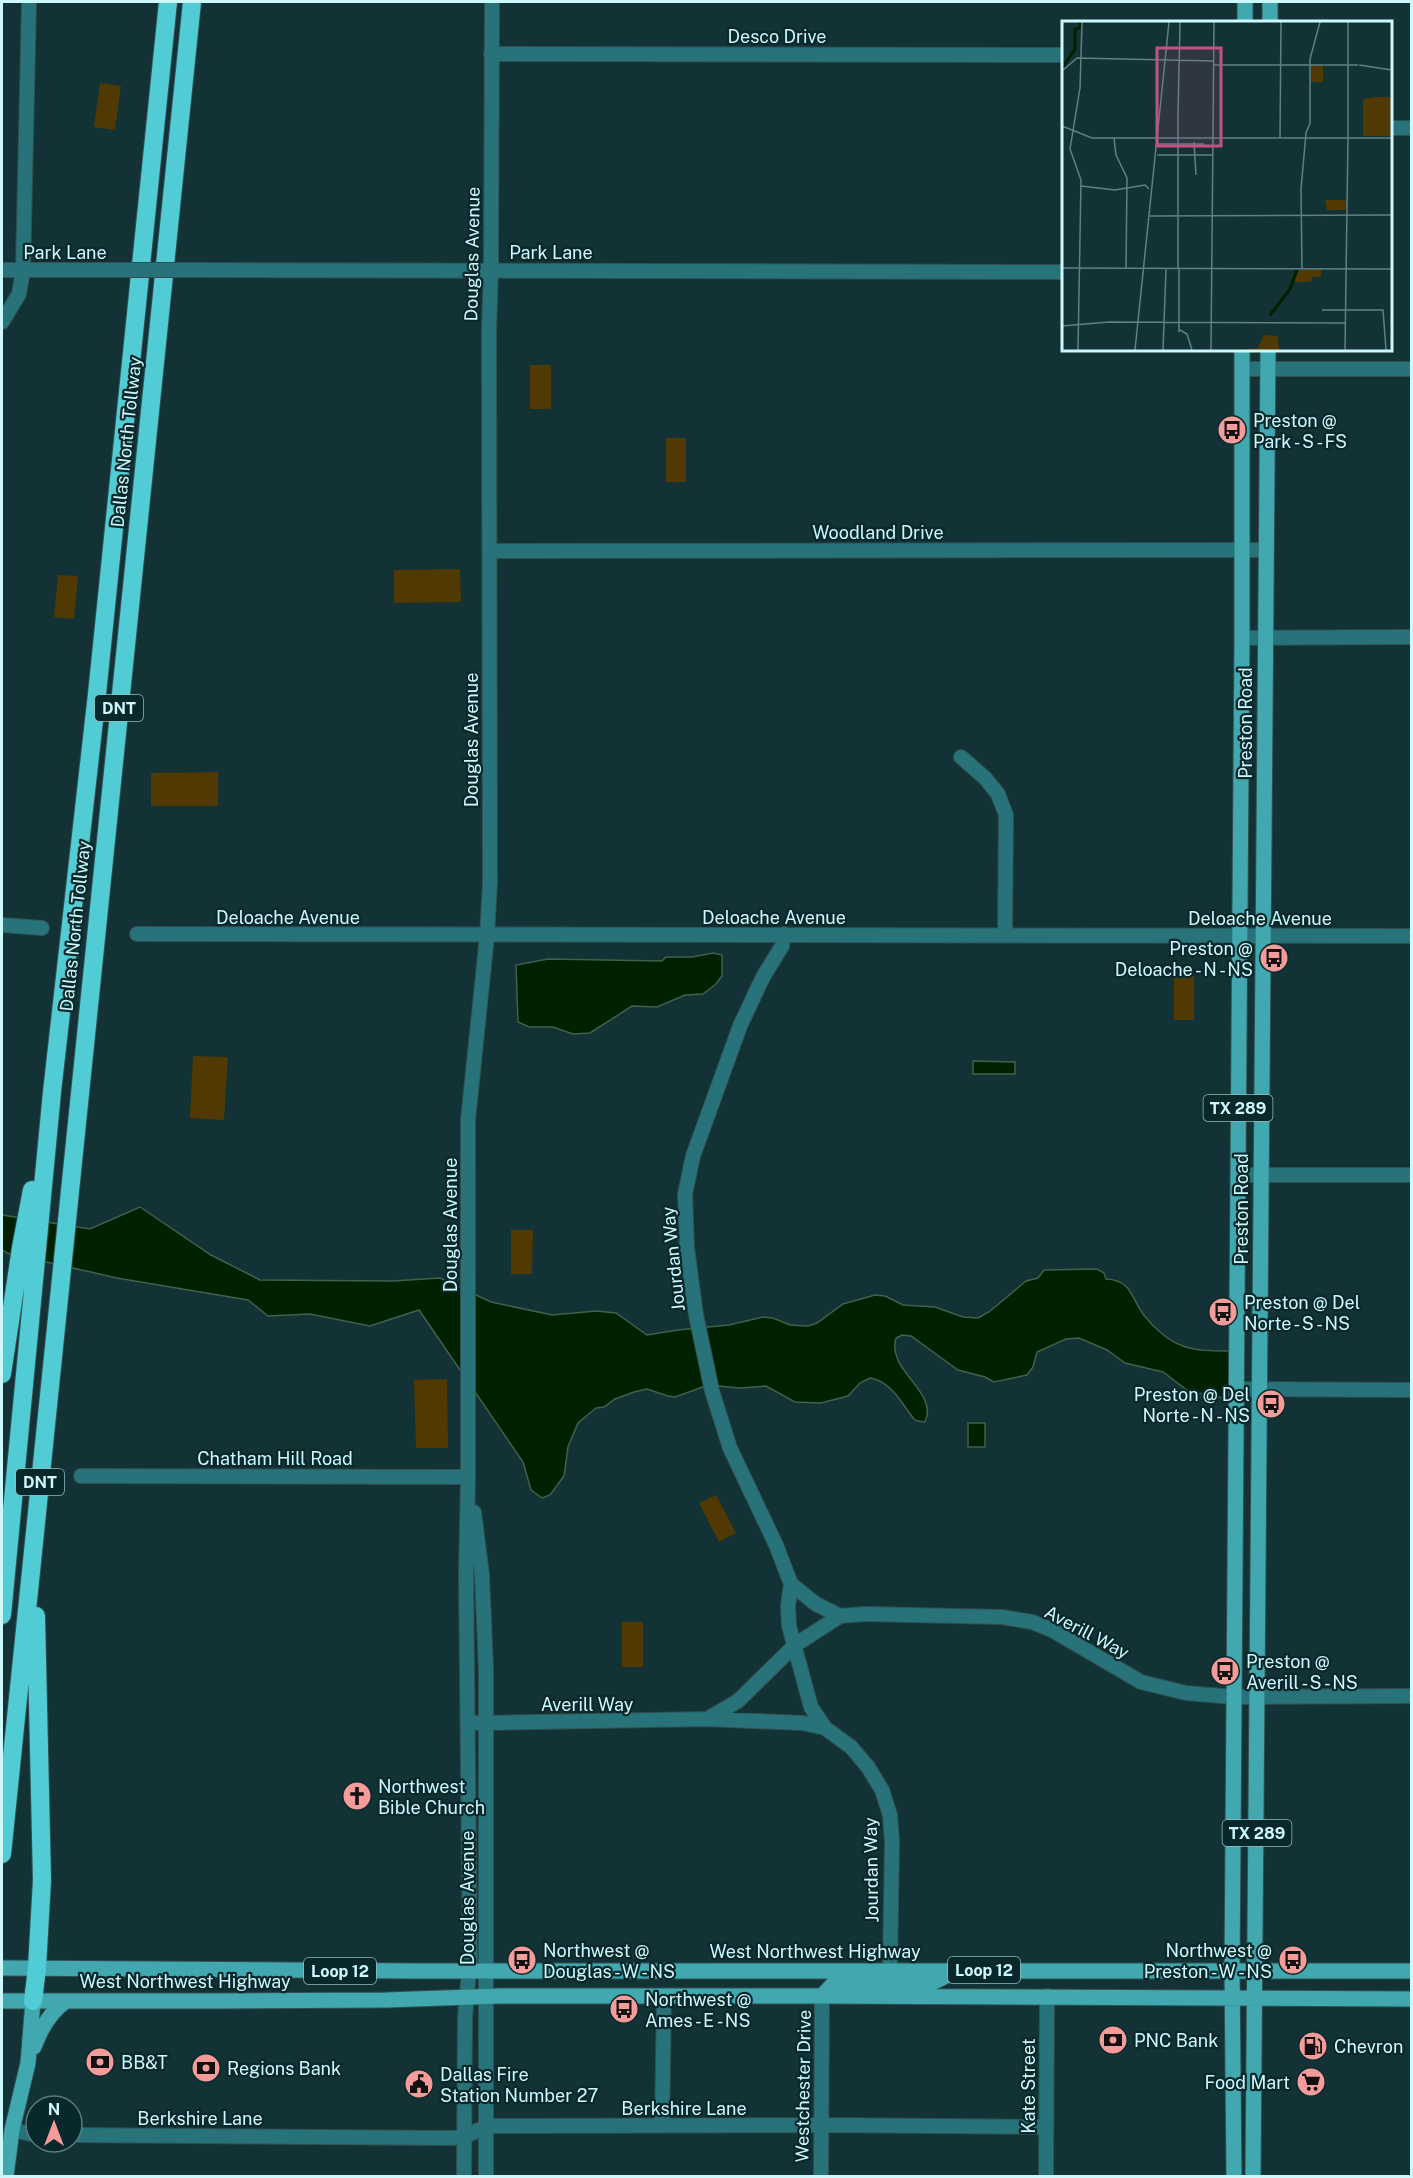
<svg xmlns="http://www.w3.org/2000/svg" width="1413" height="2178" viewBox="0 0 1413 2178" font-family="'Public Sans',sans-serif">
<style>
.green{fill:#513903}
.water{fill:#002100;stroke:#3e624c;stroke-width:1.5}
.lines{fill:none;stroke-linecap:round;stroke-linejoin:round}
.minor-casing{stroke:#315052;stroke-width:16}
.major-casing{stroke:#315052;stroke-width:17}
.highway-casing{stroke:#315052;stroke-width:20}
.minor{stroke:#277379;stroke-width:14}
.major{stroke:#41a8b0;stroke-width:15}
.highway{stroke:#52ccd4;stroke-width:18}
.minor-bridge-casing{stroke:#315052;stroke-width:16;stroke-linecap:butt}
.minor-bridge{stroke:#277379;stroke-width:14}
.labels{text-anchor:middle;dominant-baseline:central;stroke-width:4.5;stroke-linejoin:round;paint-order:stroke}
.shield{fill:#08282b;stroke:#92babd;stroke-width:1.5}
.shield-label{font-size:16px;font-weight:bold;fill:#cdf9fc}
.street-label{font-size:18px;fill:#cdf9fc;stroke:#08282b}
.poi-label{font-size:18px;fill:#cdf9fc;stroke:#08282b;text-anchor:start}
.inset-river{fill:none;stroke:#002100;stroke-width:3}
.inset-road{fill:none;stroke:#5d8285;stroke-width:1.5}
.view{fill:#c55083;fill-opacity:0.15;stroke:#c55083;stroke-width:3}
.inset-edge{fill:none;stroke:#cdf9fc;stroke-width:3}
</style>
<rect width="100%" height="100%" fill="#133235"/>
<path class="green" d="M100,83L121,86L115,130L94,127Z
M530,365H551V409H530Z
M666,438H686V482H666Z
M460,569L461,602L394,603V570Z
M58,575L78,576L74,619L54,617Z
M218,772V806H151V773Z
M1174,976H1194V1020H1174Z
M193,1056L228,1057L224,1120L190,1118Z
M511,1230H533L532,1274H511Z
M447,1379L448,1448H416L414,1380Z
M716,1495L736,1533L719,1542L699,1503Z
M622,1622H643V1667H622Z"/>
<path class="water" d="M713,953L722,955V976L716,984L703,994L685,995L657,1007L632,1006L590,1033L573,1034L553,1027H529L518,1022L516,965L548,959L662,961L666,957H692Z
M973,1061L1015,1062V1074H973Z
M140,1207L211,1255L260,1280L393,1281L440,1278L491,1302L552,1315L596,1311L616,1313L647,1335L678,1330L729,1325L763,1317L773,1318L790,1325L808,1326L817,1323L843,1304L875,1295L885,1296L903,1305L935,1307L963,1317L978,1318L989,1312L1026,1281L1038,1278L1044,1270L1097,1269L1104,1273L1106,1279C1131,1280 1131,1297 1143,1314C1153,1327 1168,1341 1183,1346C1197,1351 1213,1351 1229,1351V1399L1188,1391L1163,1372L1125,1363L1107,1350L1079,1338L1066,1339L1037,1352L1033,1367L1027,1375L994,1382L985,1377L958,1370L911,1336L902,1335L896,1338C886,1371 939,1391 925,1422L917,1421L914,1419C902,1404 891,1381 870,1378L860,1383L848,1396L821,1403L795,1402L766,1386L740,1388L708,1385L675,1397L668,1396L647,1389L634,1392L615,1399L604,1407L596,1408L578,1423L568,1447L564,1476L550,1495L542,1498L531,1490L523,1462L419,1310L370,1326L310,1314L268,1316L248,1300L117,1278L7,1253L2,1250V1215L90,1229Z
M968,1423H985V1447H968Z"/>
<g class="lines">
<g class="minor-casing">
<path id="minor" d="M491,54L1064,55
M1390,128H1412
M2,270H108
M198,270L1064,272
M2,322L19,294L23,270L29,2
M1243,369H1412
M490,551L1266,550
M1242,638L1412,637
M961,757L985,778L998,794L1006,815L1005,934
M2,925L42,928
M137,934L1412,936
M784,934L782,946L763,977L740,1026L693,1156L685,1194L687,1248L696,1315L712,1391L730,1448L776,1545L791,1584L816,1604L840,1616
M1238,1175H1412
M1237,1389L1412,1390
M81,1476L468,1477
M474,1512L482,1575L486,1669V2176
M791,1584L788,1606L789,1626L811,1707L825,1728L851,1747L868,1767L882,1790L890,1815L892,1842L890,1971
M707,1719L738,1701L795,1645L840,1616L865,1614L1002,1617L1032,1622L1052,1630L1141,1682L1186,1693L1234,1697L1412,1696
M477,1723L707,1719L803,1723L825,1728
M662,2126L664,1996
M12,2130L36,2135
M72,2135L449,2138L464,2137L487,2126L821,2125L1046,2127
M464,2176L465,2017L470,1959L466,1575L468,1477V1120L487,936L490,882L489,330L491,270L492,2
M821,2176L822,1996
M1046,2176L1047,1996"/>
</g>
<g class="major-casing">
<path id="major" d="M1245,22V2
M1270,22V2
M2,1968L416,1971H1412
M822,1996L833,1984L839,1983L934,1982L954,1972
M2,2001H221L386,2000L500,1996H822L1412,1999
M34,2047C41,2028 50,2012 66,2001
M6,2176L12,2130L28,2063L33,2001
M1234,2176L1232,1971L1242,638V350
M1253,2176L1268,350"/>
</g>
<g class="highway-casing">
<path id="highway" d="M2,1374L21,1248L32,1190
M2,1615L52,1092L97,694L168,2
M2,1854L192,2
M33,2001L37,1968L42,1880L36,1616"/>
</g>
<use href="#minor" class="minor"/>
<use href="#major" class="major"/>
<use href="#highway" class="highway"/>
<g class="minor-bridge-casing">
<path id="minor-bridge" d="M108,270H198"/>
</g>
<use href="#minor-bridge" class="minor-bridge"/>
</g>
<defs>
<g id="bus-disc" transform="scale(1.5)"><circle r="9.5" fill="#f59b99" stroke="#08282b"/><path d="M-5-6H5V4H4V6H2V4H-2V6H-4V4H-5ZM-3.5-4V0h7V-4ZM-3.5 1.2v1.5H-2V1.2ZM2 1.2v1.5H3.5V1.2Z" fill="#111"/></g>
<g id="church-disc" transform="scale(1.5)"><circle r="9.5" fill="#f59b99" stroke="#08282b"/><path d="M-1.2-6h2.4v3.5h3.3v2.4h-3.3V6h-2.4V-.1h-3.3v-2.4h3.3Z" fill="#111"/></g>
<g id="bank-disc" transform="scale(1.5)"><circle r="9.5" fill="#f59b99" stroke="#08282b"/><path d="M-6-4H6V4H-6ZM0-2.3a2.3 2.3 0 1 0 0 4.6a2.3 2.3 0 1 0 0-4.6Z" fill="#111"/></g>
<g id="fuel-disc" transform="scale(1.5)"><circle r="9.5" fill="#f59b99" stroke="#08282b"/><path d="M-5.5-6h7V0h2V4h1.3V-2.5L3-4.5l.8-.8L6-3V5H2.5V1h-1V6h-7ZM-4.2-4.7v3.2H.2V-4.7Z" fill="#111"/></g>
<g id="supermarket-disc" transform="scale(1.5)"><circle r="9.5" fill="#f59b99" stroke="#08282b"/><path d="M-6-5.5h2.5l.6 2H6L4.5 2H-2.5L-4.4-4H-6ZM-1.5 3.2a1.3 1.3 0 1 0 .1 0ZM3 3.2a1.3 1.3 0 1 0 .1 0Z" fill="#111"/></g>
<g id="civic-disc" transform="scale(1.5)"><circle r="9.5" fill="#f59b99" stroke="#08282b"/><path d="M-.6-6.5H3V-4.5H.6V-3L4-1V1h2V6H-6V1h2V-1L-.6-3ZM-1.2 2.5V6h2.4V2.5Z" fill="#111"/></g>
</defs>
<g fill-rule="evenodd">
<use href="#bus-disc" x="1232" y="430"/>
<use href="#bus-disc" x="1274" y="958"/>
<use href="#bus-disc" x="1223" y="1312"/>
<use href="#bus-disc" x="1271" y="1404"/>
<use href="#bus-disc" x="1225" y="1671"/>
<use href="#church-disc" x="357" y="1796"/>
<use href="#bus-disc" x="522" y="1960"/>
<use href="#bus-disc" x="1293" y="1960"/>
<use href="#bus-disc" x="624" y="2009"/>
<use href="#bank-disc" x="1113" y="2040"/>
<use href="#fuel-disc" x="1313" y="2046"/>
<use href="#bank-disc" x="100" y="2062"/>
<use href="#bank-disc" x="206" y="2068"/>
<use href="#supermarket-disc" x="1311" y="2082"/>
<use href="#civic-disc" x="419" y="2084"/>
</g>
<g class="labels">
<g class="shield">
<rect x="95" y="695" width="48" height="26" rx="4.5"/>
<rect x="1203.5" y="1095" width="69" height="26" rx="4.5"/>
<rect x="16" y="1469" width="48" height="26" rx="4.5"/>
<rect x="1222.5" y="1820" width="69" height="26" rx="4.5"/>
<rect x="948" y="1957" width="72" height="26" rx="4.5"/>
<rect x="304" y="1958" width="72" height="26" rx="4.5"/>
</g>
<g class="shield-label">
<text x="119" y="708">DNT</text>
<text x="1238" y="1108">TX 289</text>
<text x="40" y="1482">DNT</text>
<text x="1257" y="1833">TX 289</text>
<text x="984" y="1970">Loop 12</text>
<text x="340" y="1971">Loop 12</text>
</g>
<g class="street-label">
<text x="777" y="36">Desco Drive</text>
<text x="65" y="252">Park Lane</text>
<text x="551" y="252">Park Lane</text>
<text transform="translate(472 254) rotate(-89)">Douglas Avenue</text>
<text transform="translate(126 442) rotate(-84)">Dallas North Tollway</text>
<text x="878" y="532">Woodland Drive</text>
<text transform="translate(1245 723) rotate(-90)">Preston Road</text>
<text transform="translate(471 740) rotate(-90)">Douglas Avenue</text>
<text x="288" y="917">Deloache Avenue</text>
<text x="774" y="917">Deloache Avenue</text>
<text x="1260" y="918">Deloache Avenue</text>
<text transform="translate(75 926) rotate(-84)">Dallas North Tollway</text>
<text transform="translate(1241 1209) rotate(-90)">Preston Road</text>
<text transform="translate(450 1225) rotate(-90)">Douglas Avenue</text>
<text transform="translate(673 1259) rotate(-96)">Jourdan Way</text>
<text x="275" y="1458">Chatham Hill Road</text>
<text transform="translate(1087 1632) rotate(28)">Averill Way</text>
<text x="587" y="1704">Averill Way</text>
<text transform="translate(871 1870) rotate(-91)">Jourdan Way</text>
<text transform="translate(467 1898) rotate(-90)">Douglas Avenue</text>
<text x="815" y="1951">West Northwest Highway</text>
<text x="185" y="1981">West Northwest Highway</text>
<text transform="translate(803 2086) rotate(-89)">Westchester Drive</text>
<text transform="translate(1028 2086) rotate(-90)">Kate Street</text>
<text x="684" y="2108">Berkshire Lane</text>
<text x="200" y="2118">Berkshire Lane</text>
</g>
<g class="poi-label">
<text x="1253" y="420">Preston @<tspan x="1253" dy="21">Park - S - FS</tspan></text>
<text x="1253" y="948" text-anchor="end">Preston @<tspan x="1253" dy="21">Deloache - N - NS</tspan></text>
<text x="1244" y="1302">Preston @ Del<tspan x="1244" dy="21">Norte - S - NS</tspan></text>
<text x="1250" y="1394" text-anchor="end">Preston @ Del<tspan x="1250" dy="21">Norte - N - NS</tspan></text>
<text x="1246" y="1661">Preston @<tspan x="1246" dy="21">Averill - S - NS</tspan></text>
<text x="378" y="1786">Northwest<tspan x="378" dy="21">Bible Church</tspan></text>
<text x="543" y="1950">Northwest @<tspan x="543" dy="21">Douglas - W - NS</tspan></text>
<text x="1272" y="1950" text-anchor="end">Northwest @<tspan x="1272" dy="21">Preston - W - NS</tspan></text>
<text x="645" y="1999">Northwest @<tspan x="645" dy="21">Ames - E - NS</tspan></text>
<text x="1134" y="2040">PNC Bank</text>
<text x="1334" y="2046">Chevron</text>
<text x="121" y="2062">BB&amp;T</text>
<text x="227" y="2068">Regions Bank</text>
<text x="440" y="2074">Dallas Fire<tspan x="440" dy="21">Station Number 27</tspan></text>
<text x="1290" y="2082" text-anchor="end">Food Mart</text>
</g>
</g>
<g transform="translate(1062 21)">
<rect width="330" height="330" fill="#133235"/>
<path d="M249,44H261V61H249ZM313,76H330V115H301V78ZM263,179H285L283,189H265ZM259,248V256H250L249,261H231L236,249ZM202,314L216,315L217,329H178L196,327Z" fill="#513903"/>
<path class="inset-river" d="M0,47L13,28V8L18,7V1M208,294L228,268L235,249"/>
<path class="inset-road" d="M286,1V117M151,44H296M297,44L330,49M0,50L15,37L152,40M116,93V247M116,94L118,1M0,105L30,117H330M52,117L54,134L65,157L64,248M218,117L219,1M132,121L134,154M96,123H142M95,134H150M19,165L53,169L83,164L87,168M88,195L330,194M0,247L330,248M240,248L239,168L244,112L248,102V38L258,1M260,289H321L324,329M0,305L47,301L283,302M118,309L125,313L130,329M117,311V248M16,329L19,159L8,128L18,67L20,1M73,329L107,1M101,329L104,248M149,329L152,1M283,329L286,117"/>
<path class="view" d="M95,27H159V125H95Z"/>
<rect width="330" height="330" class="inset-edge"/>
</g>
<rect width="1413" height="2178" fill="none" stroke="#cdf9fc" stroke-width="6"/>
<g transform="translate(54 2124)"><circle r="28" fill="#08282b" stroke="#577c7f" stroke-width="1.5"/>
<path d="M0-4.5L10 22L0 15L-10 22Z" fill="#f59b99"/>
<text y="-9" font-size="16" font-weight="bold" text-anchor="middle" fill="#cdf9fc">N</text>
</g>
</svg>
